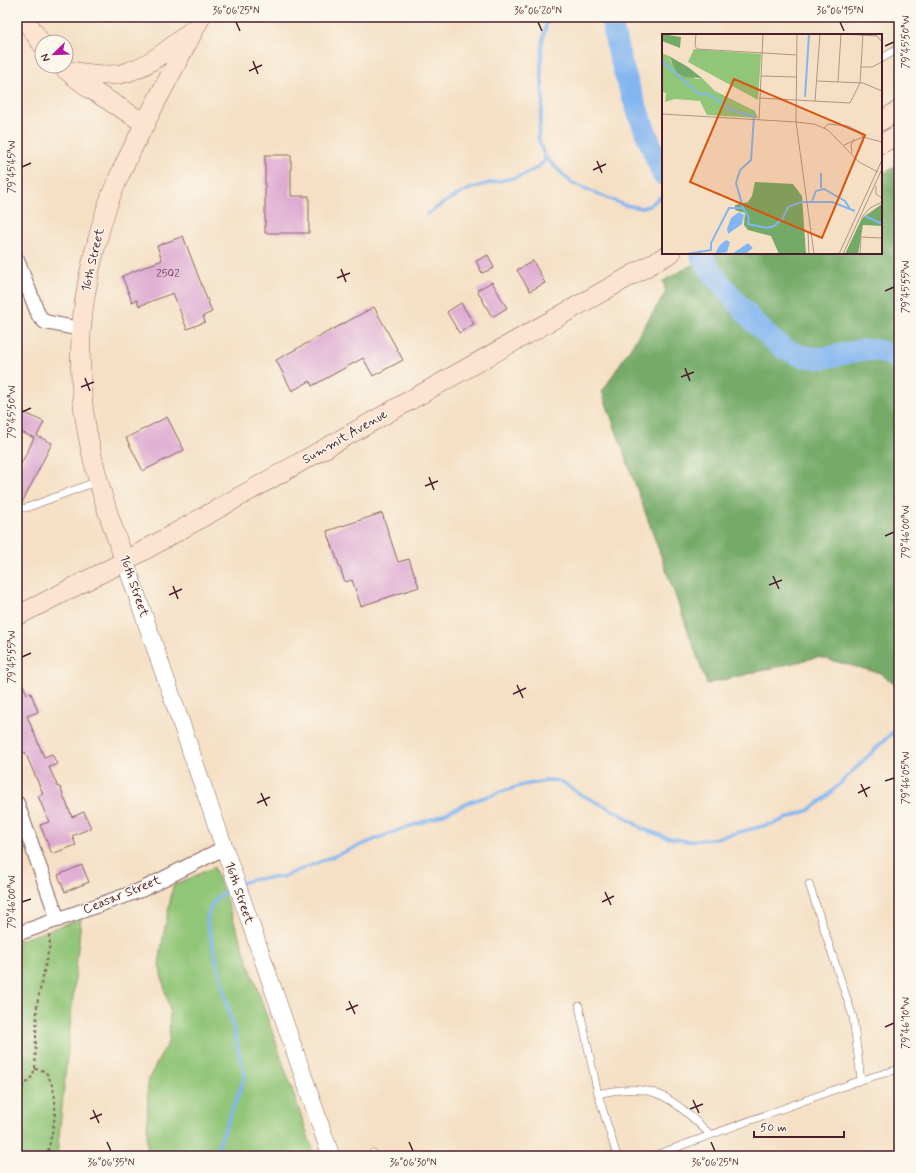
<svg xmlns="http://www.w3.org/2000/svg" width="916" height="1173" viewBox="0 0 916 1173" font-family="Mynerve,sans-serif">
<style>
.green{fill:#91c577;stroke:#6e7251}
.forest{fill:#74aa68;stroke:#5f644a}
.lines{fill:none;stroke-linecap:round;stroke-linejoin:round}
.stream{stroke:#83b6f0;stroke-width:3.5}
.river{stroke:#83b6f0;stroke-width:22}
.building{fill:#deabd2}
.service-casing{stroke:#866361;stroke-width:8}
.minor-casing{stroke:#866361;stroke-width:16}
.tertiary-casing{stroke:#866361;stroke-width:18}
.secondary-casing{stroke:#866361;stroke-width:20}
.path{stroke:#866361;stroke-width:2;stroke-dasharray:3 3;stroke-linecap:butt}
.service{stroke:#fff;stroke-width:7}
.minor{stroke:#fff;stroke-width:14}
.tertiary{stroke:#fff;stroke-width:17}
.secondary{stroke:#fde4d1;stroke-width:19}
.ticks{fill:none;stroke:#4a1f2b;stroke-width:1.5}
.labels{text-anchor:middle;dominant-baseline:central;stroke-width:3;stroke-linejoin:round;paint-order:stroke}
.number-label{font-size:11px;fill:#6f4255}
.street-label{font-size:13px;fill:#4a1f2b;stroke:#fbf7ec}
.inset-river{fill:none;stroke:#83b6f0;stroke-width:2}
.inset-road{fill:none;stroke:#b19387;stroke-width:1}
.view{fill:#d8530f;fill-opacity:0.15;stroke:#d8530f;stroke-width:2}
.inset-edge{fill:none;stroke:#4a1f2b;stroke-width:2}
.neatline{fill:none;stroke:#4a1f2b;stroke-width:1.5}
.ticks-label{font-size:10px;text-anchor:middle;fill:#4a1f2b}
</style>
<rect width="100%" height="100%" fill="#fbf7ec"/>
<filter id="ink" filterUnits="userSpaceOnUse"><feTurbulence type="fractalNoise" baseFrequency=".025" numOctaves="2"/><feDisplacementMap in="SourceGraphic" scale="8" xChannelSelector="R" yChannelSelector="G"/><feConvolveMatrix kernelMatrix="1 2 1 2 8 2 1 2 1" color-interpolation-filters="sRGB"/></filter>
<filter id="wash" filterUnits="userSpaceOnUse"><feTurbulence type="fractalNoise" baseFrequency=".012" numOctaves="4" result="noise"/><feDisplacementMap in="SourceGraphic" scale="16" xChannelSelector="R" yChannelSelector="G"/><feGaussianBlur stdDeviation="0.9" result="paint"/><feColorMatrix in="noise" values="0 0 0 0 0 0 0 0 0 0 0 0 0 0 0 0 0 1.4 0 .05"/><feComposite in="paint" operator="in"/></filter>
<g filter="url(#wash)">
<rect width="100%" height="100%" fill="#f5e0c5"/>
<path class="green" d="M214,867L228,904L315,1156H149L147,1143L148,1080L169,1040L170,1011L159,965L163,937L173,886Z
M81,919L57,1156H17V941Z"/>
<path class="forest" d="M899,165V688L880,673L818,657L707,684L602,392L666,292L663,281L713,253H881V174Z"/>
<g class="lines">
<path class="stream" d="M548,17L542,43L541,67L543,101L538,137L544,156L572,183L624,205L642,208L649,206L663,195
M427,214C441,205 455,195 470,189C496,178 527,182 546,159
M242,883C254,877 268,879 282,877L396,831L437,817L470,802L523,785L552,780L562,782L580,794L617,812L643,829L665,837L686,841L712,839L775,823L809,810L825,798L899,726
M218,1156L217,1149L245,1077L207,922C208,905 218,895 232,887"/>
<path class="river" d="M611,17C620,72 642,123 663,175
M700,253C711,275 765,339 787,350C797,355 808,358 819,358C837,358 855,348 873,350C882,350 891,356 899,359"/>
</g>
<g id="blocks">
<path class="building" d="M265,155H291V196H309V233H265Z
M183,236L212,312L203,316L205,322L187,329L173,293L139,306L137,300L132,302L122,276L162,260L157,246Z
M488,255L494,268L482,273L476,261Z
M533,261L545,283L530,291L517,270Z
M492,282L507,308L492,317L477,290Z
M461,303L474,324L459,333L447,312Z
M374,307L403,360L373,376L363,358L312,386L310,381L292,391L276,360Z
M17,409L44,422L37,436L52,443L22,503H17V472L34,438L17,430Z
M167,417L184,450L143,471L126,438Z
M382,513L398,562L409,559L419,587L361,606L352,580L345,582L327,531Z
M17,672L27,694L31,693L38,712L27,716L44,757L52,754L57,764L49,767L58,787H60L72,817L84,812L91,828L72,836L76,845L52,854L40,825L49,822L38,796L43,794L25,752L21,754L17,745Z
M82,865L89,882L65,892L58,875Z"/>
</g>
</g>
<g filter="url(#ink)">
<use href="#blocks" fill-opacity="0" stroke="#866361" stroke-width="1"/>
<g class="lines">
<g class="service-casing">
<path id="service" d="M881,59L899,48
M17,508H26L98,481
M809,884L853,1017L861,1080
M579,1006L598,1094
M373,1153L375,1156
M617,1156L598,1094C656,1080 671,1098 711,1135
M653,1156L861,1080L899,1069"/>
</g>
<g class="minor-casing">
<path id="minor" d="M17,260L39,316L45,322L80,329
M17,803L58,920
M17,934L141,890L224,848"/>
</g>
<g class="tertiary-casing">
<path id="tertiary" d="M125,561L331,1156"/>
</g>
<g class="secondary-casing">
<path id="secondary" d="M23,17L42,44
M66,70L90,89L146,124
M68,71C85,73 103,77 120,74C147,69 171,47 191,31
M881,121L899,110
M881,144L899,134
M125,561C83,451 64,357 97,242C102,221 108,201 117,181C142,125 173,71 201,17
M17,616L127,560L671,253"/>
</g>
<path class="path" d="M35,1069L45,1071C63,1098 53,1126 47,1156
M17,1091L30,1080L35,1069L37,1004L50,944L49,935"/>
<use href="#service" class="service"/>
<use href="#minor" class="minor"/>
<use href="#tertiary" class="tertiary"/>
<use href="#secondary" class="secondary"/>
</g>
</g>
<path class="ticks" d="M236,22L240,31M538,22L542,31M840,22L844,31M885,46L894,42M253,61L258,74M249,71L262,65M597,161L602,173M22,167L31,163M593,170L606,164M341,269L346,282M337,278L350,273M885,291L894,287M685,368L690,381M681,377L694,372M85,378L90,391M81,387L94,382M22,412L31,408M429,477L434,490M425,486L438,481M885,536L894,532M773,576L779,589M769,585L782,580M173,586L178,599M169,595L182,589M22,657L31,653M517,685L523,698M513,694L526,688M885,781L894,778M861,784L867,797M261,793L267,806M858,793L870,787M257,803L270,797M605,892L611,905M22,902L31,899M602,902L614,896M349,1001L355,1014M346,1010L358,1005M885,1027L894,1023M693,1100L699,1113M690,1109L703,1104M93,1110L99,1123M90,1119L102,1114M107,1142L111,1151M409,1142L413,1151M711,1142L715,1151"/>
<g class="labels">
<g class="number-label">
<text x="168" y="274">2502</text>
</g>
<g class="street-label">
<text transform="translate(93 260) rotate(-77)">16th Street</text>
<text transform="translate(345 437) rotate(-30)">Summit Avenue</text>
<text transform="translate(134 586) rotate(71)">16th Street</text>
<text transform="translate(239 893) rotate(71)">16th Street</text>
<text transform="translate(122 895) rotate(-22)">Ceasar Street</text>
</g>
</g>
<g transform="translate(662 34)">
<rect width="220" height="220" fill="#f5e0c5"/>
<path d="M32,15L99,20L96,66L26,28ZM0,19L7,22L9,28L34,45L40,44L53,57L93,77L96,84L45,81L38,67L13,65L3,68L4,59L0,58Z" fill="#91c577"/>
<path d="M0,0L19,3L18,14L0,7ZM7,22L26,33L40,44L23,43L15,39ZM93,148L131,150L140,162L144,220H117L109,202L86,196L82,191L83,179L73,176V171L86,168L90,162ZM220,170V192L201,191L196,220H183L200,184Z" fill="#74aa68"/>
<path d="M77,178L82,181L80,190L66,200L65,195L69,184ZM64,206L68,208L65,218L53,220L57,212ZM86,209L91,214L83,220H70Z" fill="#83b6f0"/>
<path class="inset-river" d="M0,27L37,60H46L71,77L92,82L89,126L78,136L74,149L81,174M143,63L147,0M159,139V154M150,167L154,157L162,155L183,167L188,175M203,182L220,190M25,220L49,216V209L67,174H81L87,184L86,190L105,194L112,192L121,184L126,173L140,168H170L193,177"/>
<path class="inset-road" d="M34,0L33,12L35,15L135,21M135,0L134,88L152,220M182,0L215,2L220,8M198,33H210L220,28M99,42L134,43M155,47L201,49L220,57M176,48L179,0M97,64L188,69L198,49L201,0M153,67L158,0M0,80L134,88M97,86L101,0M134,88L152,90L166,96L197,128L216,138M162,94L166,90L186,92L198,98L201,103M201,103L220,108M182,111L201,103M190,119L189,111L192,105M214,152V160L220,164M200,183L208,174L220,168M146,198L147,220M177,220L220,126M181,220L220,135M198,220L199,203L220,204"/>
<path class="view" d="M72,45L203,101L160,204L28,148Z"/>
<rect width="220" height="220" class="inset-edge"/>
</g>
<rect width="916" height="1173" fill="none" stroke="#fbf7ec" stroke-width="44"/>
<g transform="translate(54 54) rotate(247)"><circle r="19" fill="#fbf7ec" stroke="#b4a19f"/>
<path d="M0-3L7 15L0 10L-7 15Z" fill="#b5179e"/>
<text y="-6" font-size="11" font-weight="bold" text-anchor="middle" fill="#4a1f2b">N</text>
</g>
<path d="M754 1131v6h90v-6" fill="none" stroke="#4a1f2b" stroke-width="2"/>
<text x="760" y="1131" font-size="12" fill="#4a1f2b" stroke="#fbf7ec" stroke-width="3" paint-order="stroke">50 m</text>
<rect x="22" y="22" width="872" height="1129" class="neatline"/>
<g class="ticks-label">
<text x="236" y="14">36°06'25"N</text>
<text x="538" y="14">36°06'20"N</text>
<text x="840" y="14">36°06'15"N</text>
<text transform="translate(905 42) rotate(-90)" y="4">79°45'50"W</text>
<text transform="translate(11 167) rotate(-90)" y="4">79°45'45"W</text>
<text transform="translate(905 287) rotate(-90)" y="4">79°45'55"W</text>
<text transform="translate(11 412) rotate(-90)" y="4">79°45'50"W</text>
<text transform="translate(905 532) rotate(-90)" y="4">79°46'00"W</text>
<text transform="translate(11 657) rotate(-90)" y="4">79°45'55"W</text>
<text transform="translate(905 778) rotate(-90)" y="4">79°46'05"W</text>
<text transform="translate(11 902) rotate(-90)" y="4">79°46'00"W</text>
<text transform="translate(905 1023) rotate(-90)" y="4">79°46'10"W</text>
<text x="111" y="1166">36°06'35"N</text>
<text x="413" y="1166">36°06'30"N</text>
<text x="715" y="1166">36°06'25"N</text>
</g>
</svg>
